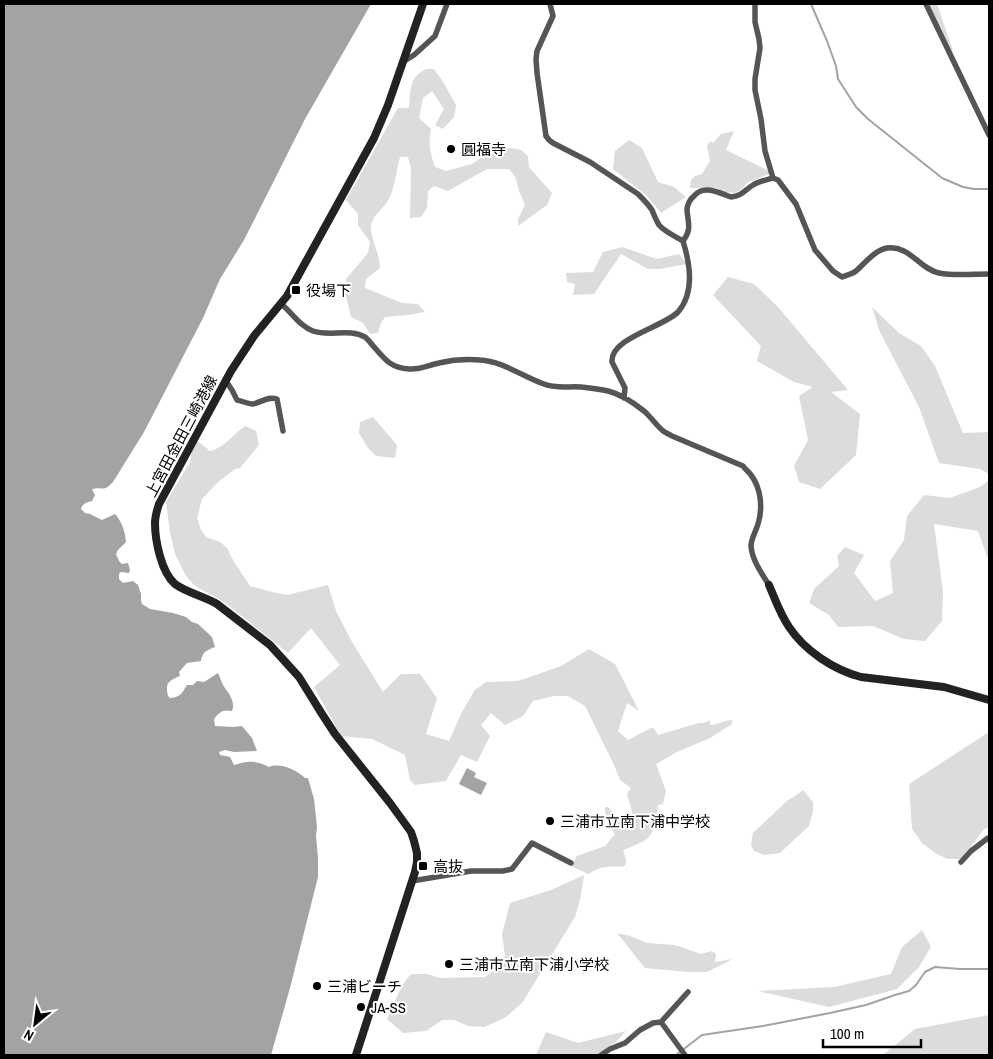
<svg xmlns="http://www.w3.org/2000/svg" width="993" height="1059" viewBox="0 0 993 1059" font-family="'Archivo Narrow','Noto Sans JP',sans-serif">
<style>
.green{fill:#dcdcdc}
.water{fill:#a3a3a3}
.lines{fill:none;stroke-linecap:round;stroke-linejoin:round}
.stream{stroke:#a3a3a3;stroke-width:2}
.street{stroke:#555;stroke-width:5.5}
.secondary{stroke:#222;stroke-width:8}
.poi-dot{fill:#000;stroke:#fff;stroke-width:2}
.labels{text-anchor:middle;dominant-baseline:central;stroke-width:4;stroke-linejoin:round;paint-order:stroke}
.poi-label{font-size:15px;fill:#000;stroke:#fff;text-anchor:start}
.street-label{font-size:15px;fill:#000;stroke:#fff}
</style>
<rect width="100%" height="100%" fill="#fff"/>
<path class="green" d="M929,4H937L953,51H952Z
M426,69H434L442,80L456,105L454,117L443,129L435,125L444,109L432,91L423,98L419,118L431,129C428,144 430,152 435,167L446,171L472,164L492,150L503,147L521,150L528,156L529,167L552,193L547,205L518,226V219L525,205L519,191L516,178L509,169H487L448,191L434,186L428,191L427,208L421,217L410,218L411,169L408,157H400C397,168 394,191 389,199C384,208 373,215 371,225C370,239 380,253 380,268L366,279L365,288L402,303L418,304L425,312L408,315L385,317L381,323L378,333L370,334L363,323L351,317L346,296V279L368,253L370,242L358,225V214L346,200L398,108H409C411,90 408,78 426,69Z
M734,131L726,150L769,171V174L747,183L740,190L735,193L726,192L716,188H690L691,180L695,176L702,174L710,161L707,146L710,141L713,143L721,134Z
M629,140L642,148L658,182L674,187L686,197L661,213L646,195L613,169L615,151Z
M622,247L657,259L679,254L687,264L660,269H648L621,254L594,294L573,295L575,284L567,282L566,273L593,272L603,252Z
M728,277L754,284L778,307L848,390L831,392L860,414L856,455L820,489L799,482L794,466L808,440L799,396L813,387L794,382L757,361L761,346L713,295Z
M872,307L899,333L921,346L935,366L963,433L989,432V474L980,469L939,463L919,407L879,330Z
M373,417L397,445L395,458L376,456L368,448L359,433L360,422Z
M245,426L256,431L259,445L240,468L235,469L218,482L202,499L197,518L201,530L206,537L220,542L227,548L233,560L250,586L272,592L287,595L328,585L336,611L352,642L383,692L401,674H420L437,698L426,734L449,741L462,712L475,690L486,682L517,681L527,678L561,666L589,649L615,664L639,711L627,703L618,731L628,740L651,728H654L658,735L699,723H704L710,720V725C718,725 725,720 732,720V724L710,738L677,752L656,764L666,791L663,804L658,805C653,838 654,838 623,850L626,859V864L623,867C608,866 601,866 588,874L571,866L577,856L605,846L615,834C609,825 605,819 605,807H608L621,822H624L633,815L627,794L631,788L620,780L615,767L585,706L568,696H554L533,701L523,716L505,725L491,713L481,725L490,736L477,762L461,755L446,781L415,785L410,780L405,755L372,739L341,736L314,687L340,665L311,628L288,653L224,602L195,586L186,576L175,554L170,533L166,502L190,462L193,442H199L210,451C224,448 233,434 245,426Z
M989,480V562L978,531L934,524L943,592L942,621L925,641L904,639L873,626L838,627L829,615L809,603L814,589L839,566L837,556L845,547L864,555L854,573L875,601L893,593L890,561L904,540L907,516L924,495L950,498L980,487Z
M989,732V827L983,830L968,851L960,859H947L935,853L922,843L912,829L909,784Z
M803,790L813,802V811L809,826L780,853L764,855L754,851L751,845L753,833L788,800L794,797Z
M584,875L580,900L575,917L522,1003L506,1017L485,1027L468,1026L454,1020H442L426,1031L403,1033L387,1019C395,1003 399,987 411,974H427L440,978L485,977L498,967L505,956L502,934L510,903L551,890Z
M922,930L931,947L919,967L897,989L829,1007L758,991L834,987L891,974L902,947Z
M617,933L630,936L647,943L675,945L701,954L712,951L716,954L715,962L733,959L707,972H688L645,968Z
M989,1015V1055H883L915,1029Z
M626,1031L616,1042L596,1055H536L546,1032L578,1043Z"/>
<path class="water" d="M4,4H371L305,119L244,240L220,279L203,318L144,432L113,482C103,493 103,486 92,489L95,495L92,501C87,502 82,504 81,509L85,513L90,514L102,520L115,514C122,522 125,531 126,542L118,550L116,554L119,561L122,564L128,563L130,570L129,573L121,572L119,574V579L123,583L133,581L138,585L141,594V600L142,604L150,609L173,613L186,617L192,622L198,624L212,637L215,647C207,650 202,652 201,661L187,663L179,672L180,676C168,681 165,683 168,696L170,698C181,697 182,693 187,685H193L197,681L204,682L218,673C220,677 221,681 223,685C228,693 236,701 232,711C223,709 219,712 214,719L215,726L233,727L242,726L252,738L257,751L234,752L225,750L219,752L220,755L230,757L234,765C248,761 255,760 269,767C280,762 297,770 305,778H308L314,799L317,827L316,836L318,858V877L290,988L271,1055H4Z
M467,768L476,773L474,777L487,783L481,795L459,784Z"/>
<g class="lines">
<path class="stream" d="M811,4L827,41L836,66L838,79L856,107L868,119L942,178L963,187L974,189H989
M676,1055L702,1035L763,1026L830,1013L866,1005L895,995L909,991L916,985L925,972L935,967L960,969H989"/>
<path class="street" d="M550,4L553,16L537,51L536,59L537,73L546,136L549,140L553,143L590,162L638,194C643,199 648,204 652,210C654,215 656,220 659,225C665,232 675,236 683,241C690,264 695,292 678,312C664,327 610,338 612,362L625,388L624,398
M755,4V22L759,39L760,48L755,79V90L761,119L765,151L773,178L778,180L796,204L815,250L833,271L842,277C847,275 852,274 856,271C865,263 875,250 887,248C910,245 919,269 939,273C954,276 973,274 989,274
M926,4L989,135
M403,62L414,55L435,36L447,4
M683,241C692,229 688,223 687,210C687,205 690,199 694,196C704,184 719,193 731,197C742,196 745,190 753,185C759,181 766,180 773,178
M281,304C292,312 299,326 313,331C330,337 349,328 365,337C369,340 372,345 375,348C386,361 392,368 409,369C420,370 429,365 439,363C452,360 467,359 480,360C502,361 524,377 544,384C556,389 569,386 581,387C590,388 599,389 608,391C620,394 634,403 644,411C651,417 656,425 662,430C665,433 669,434 672,436L743,466C745,469 749,472 751,475C761,488 763,508 758,524C756,531 751,539 751,546C752,560 762,574 769,585
M226,381L232,390L237,400C242,401 248,404 253,404C262,402 268,396 277,399L283,431
M961,862L971,851L988,838L989,839
M412,881L471,871H503L512,869L532,843L571,863
M661,1022L685,1055
M601,1055L610,1049L625,1043L640,1030L653,1023L661,1022L688,992"/>
<path class="secondary" d="M769,585C775,599 780,614 789,627C805,651 834,670 861,677L944,687L989,700
M356,1055L415,872L417,862V853L414,841L411,832L390,803L335,734L322,714L299,677L270,645L217,604C204,596 187,593 175,584C161,572 155,540 155,523C155,516 157,510 159,504L231,371L254,336L287,296L374,138L388,105L423,4"/>
</g>
<g class="poi-dot">
<circle cx="451" cy="149" r="5"/>
<rect x="291" y="285" width="10" height="10" rx="2.5"/>
<circle cx="550" cy="821" r="5"/>
<rect x="418" y="861" width="10" height="10" rx="2.5"/>
<circle cx="449" cy="964" r="5"/>
<circle cx="317" cy="986" r="5"/>
<circle cx="361" cy="1007" r="5"/>
</g>
<g class="labels">
<g class="poi-label">
<text x="461" y="149">圓福寺</text>
<text x="306" y="290">役場下</text>
<text x="560" y="821">三浦市立南下浦中学校</text>
<text x="433" y="866">高抜</text>
<text x="459" y="964">三浦市立南下浦小学校</text>
<text x="327" y="986">三浦ビーチ</text>
<text x="371" y="1007">JA-SS</text>
</g>
<g class="street-label">
<text transform="translate(181 436) rotate(-62)">上宮田金田三崎港線</text>
</g>
</g>
<rect width="993" height="1059" fill="none" stroke="#000000" stroke-width="10"/>
<g transform="translate(35 1024) rotate(209)" stroke="#ffffff" stroke-width="4" paint-order="stroke">
<path d="M0-4L9 19L0 12L-9 19Z" fill="#000000"/>
<text y="-8" font-size="14" font-weight="bold" text-anchor="middle" fill="#000000">N</text>
</g>
<path d="M823 1039v8h98v-8" fill="none" stroke="#000000" stroke-width="2.5"/>
<text x="830" y="1039" font-size="15" fill="#000000" stroke="#ffffff" stroke-width="4" paint-order="stroke">100 m</text>
</svg>
